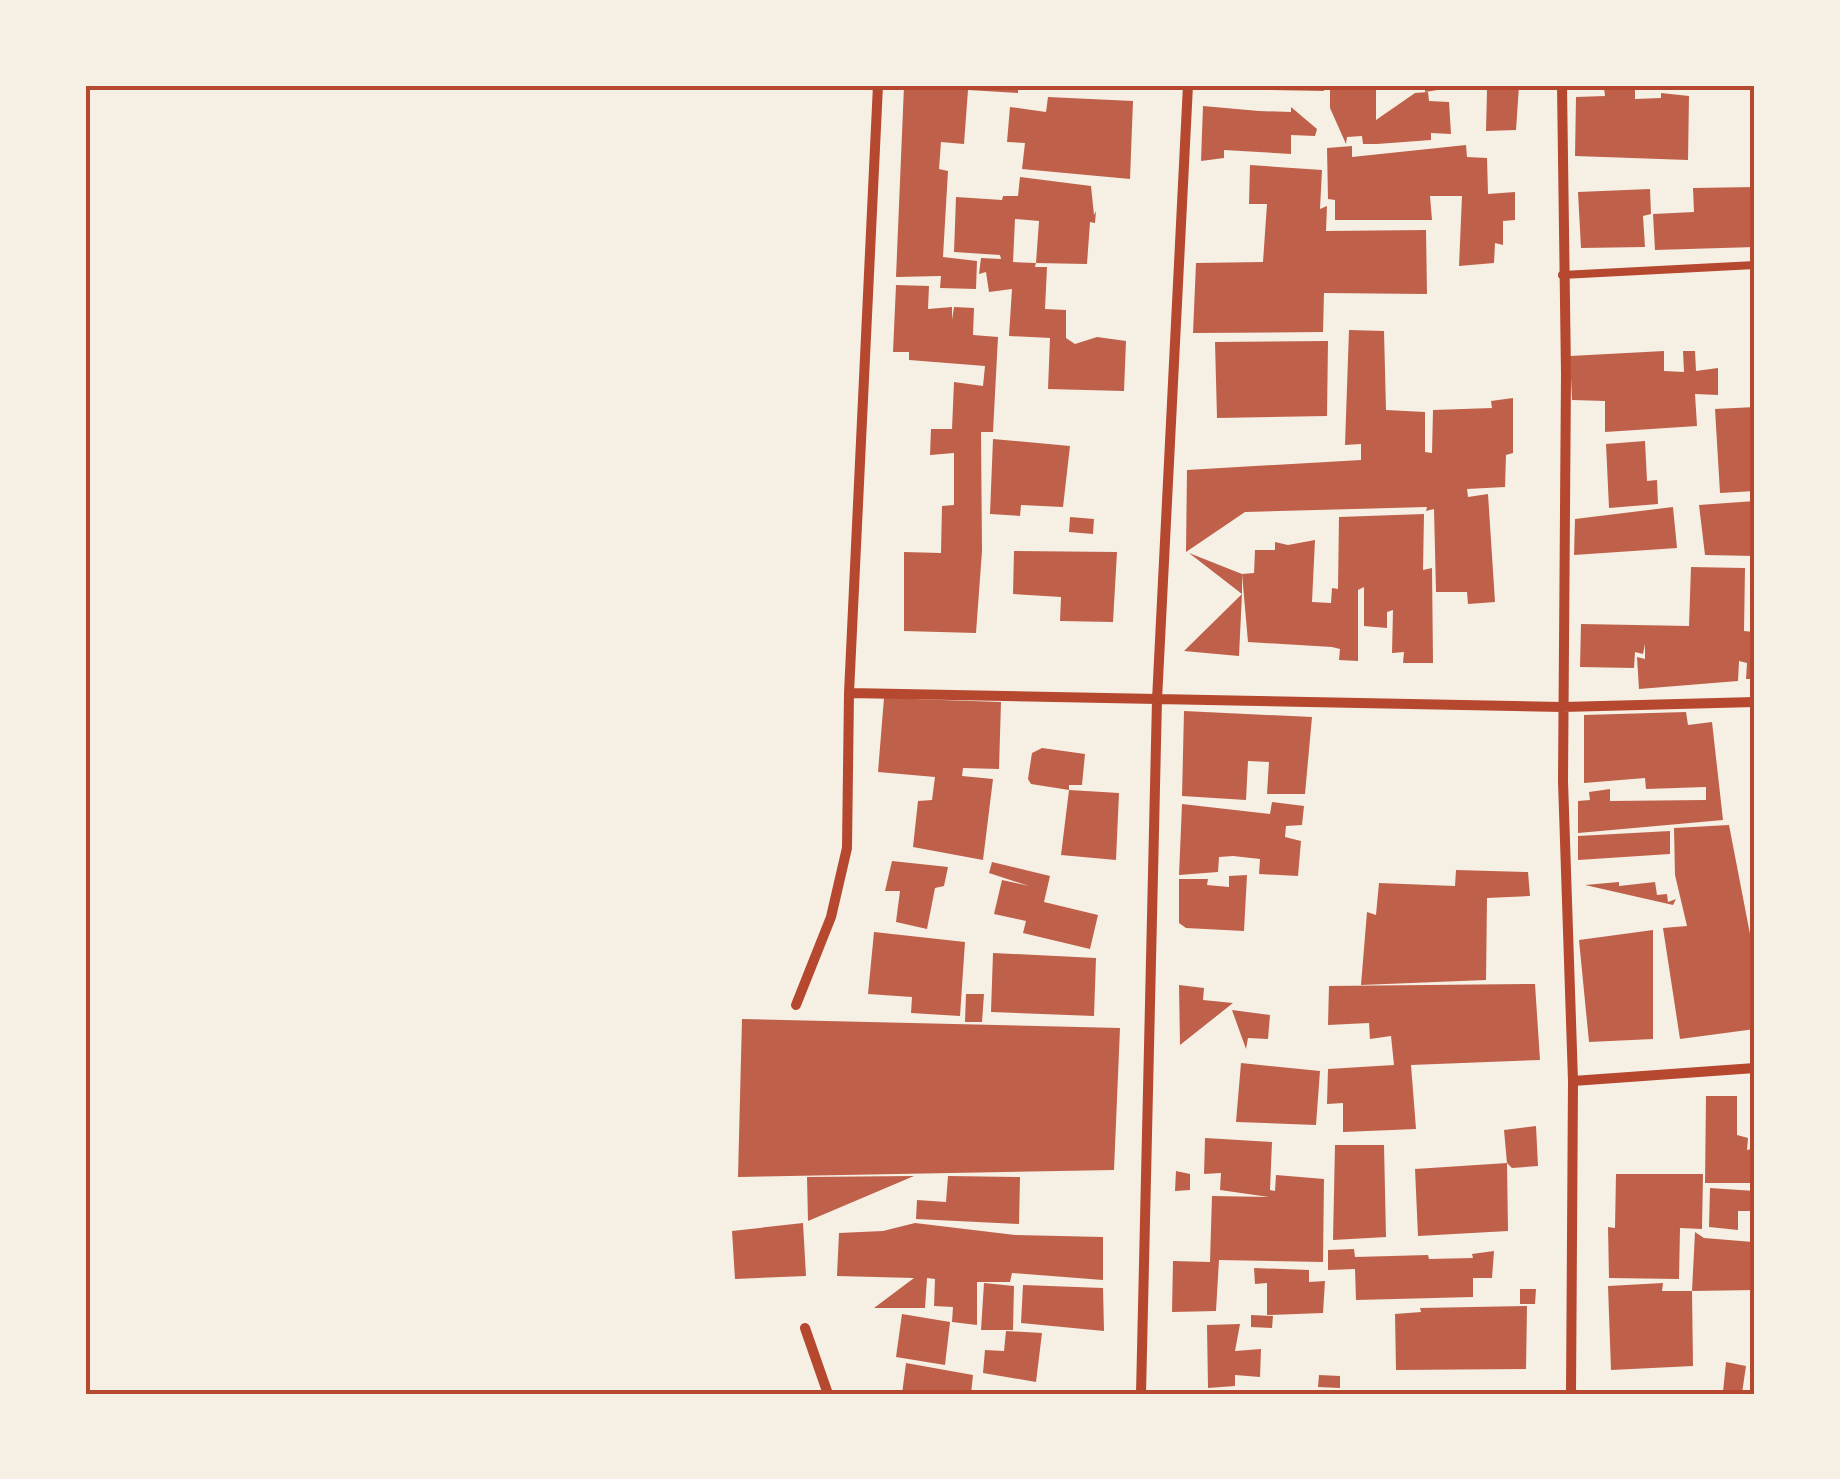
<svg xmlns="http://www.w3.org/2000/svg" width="1840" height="1479" viewBox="0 0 1840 1479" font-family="'Exo 2',sans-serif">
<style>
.building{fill:#bf614a;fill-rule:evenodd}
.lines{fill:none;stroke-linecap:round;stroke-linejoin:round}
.service{stroke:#b5482f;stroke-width:8}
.minor{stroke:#b5482f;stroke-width:10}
.neatline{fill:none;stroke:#b5482f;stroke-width:4}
</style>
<rect width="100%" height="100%" fill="#f6efe4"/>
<path class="building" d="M951,85H1018V93L968,90L964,144L941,142L939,169L948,171L943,257L977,261L976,289L940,288L941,276L896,277L904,86L951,89Z
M1217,85H1324V91L1217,89Z
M1330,85H1376V120L1415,93L1428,92L1429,101L1449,102L1451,134L1431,133V140L1377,144H1363L1362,136L1347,137L1346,144L1330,108Z
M1425,85H1457V87L1425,92Z
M1519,86L1516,130L1486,131L1487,90Z
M1635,87V99L1661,98V93L1689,96L1688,160L1575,156L1576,97L1605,96L1604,88Z
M1048,97L1133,101L1130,179L1022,169L1025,143L1007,142L1010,107L1046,112Z
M1203,106L1259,111L1291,112V107L1317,129L1315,136L1291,135V154L1224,150V158L1201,161Z
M1466,145L1467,157L1487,158L1488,194L1515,192V220L1503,221V245L1495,243L1494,263L1459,266L1462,196H1430L1432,220H1335V200L1328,199L1327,148L1352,146V157Z
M1250,165L1322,170L1320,209L1327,206L1326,231L1426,230L1427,294L1324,293L1323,332L1193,333L1196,263L1263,262L1267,204H1249Z
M1020,177L1091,186L1094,215L1096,211L1095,223L1090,222L1087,264L1036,263L1035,267H1047L1045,309L1066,310V338L1075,344L1097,337L1126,341L1124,391L1048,389L1050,338L1009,336L1012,289L989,292L986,272L979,274L981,258L1001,259L1000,255L954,252L956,197L1002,200L1003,196H1018ZM1015,219L1039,221L1036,263L1013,262Z
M1755,187V247L1655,250L1653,214L1694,212L1693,188Z
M1650,189L1651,214L1643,216L1645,247L1581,248L1578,192Z
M896,285L929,286L928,309L952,307V320L954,307L974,308L973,335L998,337L993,432H981L982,551L976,633L904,631V552L941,553L942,506L954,505V453L930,455L931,429H952L954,382L983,386L985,366L909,360V352H893Z
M1349,330L1384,331L1386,410L1425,412V452L1432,453L1433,410L1492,408L1491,401L1513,398V453L1506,455L1505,487L1467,489L1468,497L1488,494L1495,602L1468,604L1467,592H1436L1434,509L1426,511L1427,507L1245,512L1186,552L1187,470L1361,460V444L1345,445Z
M1328,341L1327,416L1217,418L1215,342Z
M1664,351V371L1684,372L1683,351H1695L1696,371L1718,368V395L1695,394L1697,426L1605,432V401L1572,400L1570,356Z
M1755,407V491L1720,493L1715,409Z
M993,439L1070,446L1063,507L1021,505L1020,516L990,514Z
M1645,441L1647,481L1657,480L1658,504L1609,508L1606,444Z
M1755,501V556L1705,555L1699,505Z
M1673,507L1677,548L1574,555L1575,519Z
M1424,514L1423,570L1432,568L1433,663H1403L1404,652L1392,653L1393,610L1387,612V628L1364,626V587L1358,590V661L1339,660L1340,649L1332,647L1248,642L1242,574V594L1239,656L1184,651L1242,594L1189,553L1242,574L1254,573L1255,550H1275V542L1288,545L1315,540L1312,602L1331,603L1332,588L1338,589L1339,517Z
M1070,517L1094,519L1093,534L1069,532Z
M1014,551L1117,552L1113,622L1060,621L1061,597L1013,594Z
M1691,567L1745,568L1744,631L1755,632V679H1746L1747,663L1739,661L1738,681L1639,689L1637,657L1645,659V644L1643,654L1635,652L1634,668L1580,667L1581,624L1689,626Z
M884,698L1001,702L999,769L963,768L962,776L993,779L983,860L913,847L918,801L932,800L935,777L878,772Z
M1184,711L1312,717L1305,794H1267L1269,762L1248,761L1246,800L1182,796Z
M1686,712L1688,725L1712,722L1723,820L1578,833V801L1590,800L1589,792L1610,789V801L1706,800V787L1646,789L1645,778L1584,783V715Z
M1042,748L1085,754L1082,785H1069V790L1119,793L1116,860L1061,855L1069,790L1031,784L1028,779L1032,753Z
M1272,802L1304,806L1302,825L1286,826L1285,837L1301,841L1298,876L1259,874L1260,859L1233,856L1219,857L1218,872L1179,875L1182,804L1270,814Z
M1729,825L1755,960V1029L1680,1039L1663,928L1687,926L1675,875L1674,828Z
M1670,831V854L1578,860V836Z
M892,861L948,867L944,886L935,888L927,929L896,922L900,891H885Z
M992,862L1050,876L1044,902L1098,915L1090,949L1023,933L1026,921L994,914L1002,880L1029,886L989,873Z
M1456,870L1528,872L1530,896L1487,898L1486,980L1361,985L1367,912L1376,915L1379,883L1455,886Z
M1247,875L1244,931L1186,928L1179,923V879H1208L1207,885L1229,887V876Z
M1619,882V886L1655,882L1657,895L1667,894L1668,902L1676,899L1673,905L1585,885Z
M1653,930V1039L1589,1042L1579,940Z
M874,932L965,942L960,1016L911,1013L912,997L868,994Z
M993,953L1096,958L1094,1016L991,1012Z
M1535,984L1540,1060L1411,1065L1416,1129L1343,1132V1103L1327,1104L1328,1069L1394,1065L1391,1036L1370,1039L1369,1023L1328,1025L1329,986Z
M1179,985L1204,988L1203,1000L1233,1003L1180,1045Z
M966,994H984L982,1022H965Z
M1232,1010L1270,1015L1268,1039L1248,1038L1246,1049Z
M742,1019L1120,1028L1114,1170L738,1177Z
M1241,1063L1320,1071L1316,1125L1236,1122Z
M1706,1096H1737V1135L1748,1138L1747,1150L1755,1148V1183H1705Z
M1536,1126L1538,1166L1512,1168L1507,1163L1504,1130Z
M1205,1138L1272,1142L1270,1190L1275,1191L1276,1175L1324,1179L1323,1262L1219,1260L1216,1311L1172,1312L1173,1261L1210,1262L1212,1196L1269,1197L1220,1190L1221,1173L1204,1174Z
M1335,1145H1384L1386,1237L1333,1240Z
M1507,1163L1508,1231L1418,1236L1415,1169Z
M1176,1171L1190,1174V1190L1175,1191Z
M1616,1174H1703L1702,1229L1680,1228L1679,1279L1609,1278L1608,1227L1615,1228Z
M914,1176L808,1221L807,1177Z
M948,1176L1020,1177L1019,1224L916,1219L917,1200L946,1202Z
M1710,1188L1755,1191V1211H1738V1230L1709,1227Z
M803,1223L806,1276L735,1279L732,1231Z
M915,1223L1015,1235L1103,1237V1280L1012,1273L1010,1282H977V1325L952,1322L953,1307L934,1306L935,1279L927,1278L925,1308H874L914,1278L837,1276L839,1233L883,1231Z
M1695,1232L1704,1238L1753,1242L1755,1290L1692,1291L1693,1366L1611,1370L1608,1286L1663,1283L1662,1291H1692Z
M1354,1249L1355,1257L1428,1255L1429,1259L1473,1258L1472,1254L1494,1251L1492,1278H1473V1297L1356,1300L1355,1269L1328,1270V1250Z
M1254,1268L1309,1270V1282L1325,1281L1323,1313L1267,1315V1283L1255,1284Z
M984,1283L1014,1286L1013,1330H981Z
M1023,1285L1103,1288L1104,1331L1021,1323Z
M1520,1289H1536L1535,1304H1520Z
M1527,1306L1526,1369L1396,1370L1395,1314L1421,1312L1420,1308Z
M902,1314L950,1322L945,1365L896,1357Z
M1251,1315L1273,1316L1272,1328L1251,1327Z
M1240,1324L1235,1351L1261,1349L1260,1377L1235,1375V1386L1208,1388L1207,1325Z
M1006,1331L1042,1333L1036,1382L983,1373L985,1350L1004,1351Z
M1726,1362L1746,1366L1742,1393L1723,1392Z
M906,1363L973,1375L971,1394H902Z
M1319,1375L1340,1376V1388L1318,1387Z
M1365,1391H1458V1394H1365Z"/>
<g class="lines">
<path class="service" d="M1562,275L1755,265"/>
<path class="minor" d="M1562,85L1566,374L1563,781L1573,1081L1571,1394
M849,693L1563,707L1755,702
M796,1005L831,917L847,848L849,693L878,85
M1573,1081L1755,1068
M805,1328L828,1394
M1141,1394L1157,700L1188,85"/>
</g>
<rect width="1840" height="1479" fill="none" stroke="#f6efe4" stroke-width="175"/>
<rect x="88" y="88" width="1664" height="1304" class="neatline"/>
</svg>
